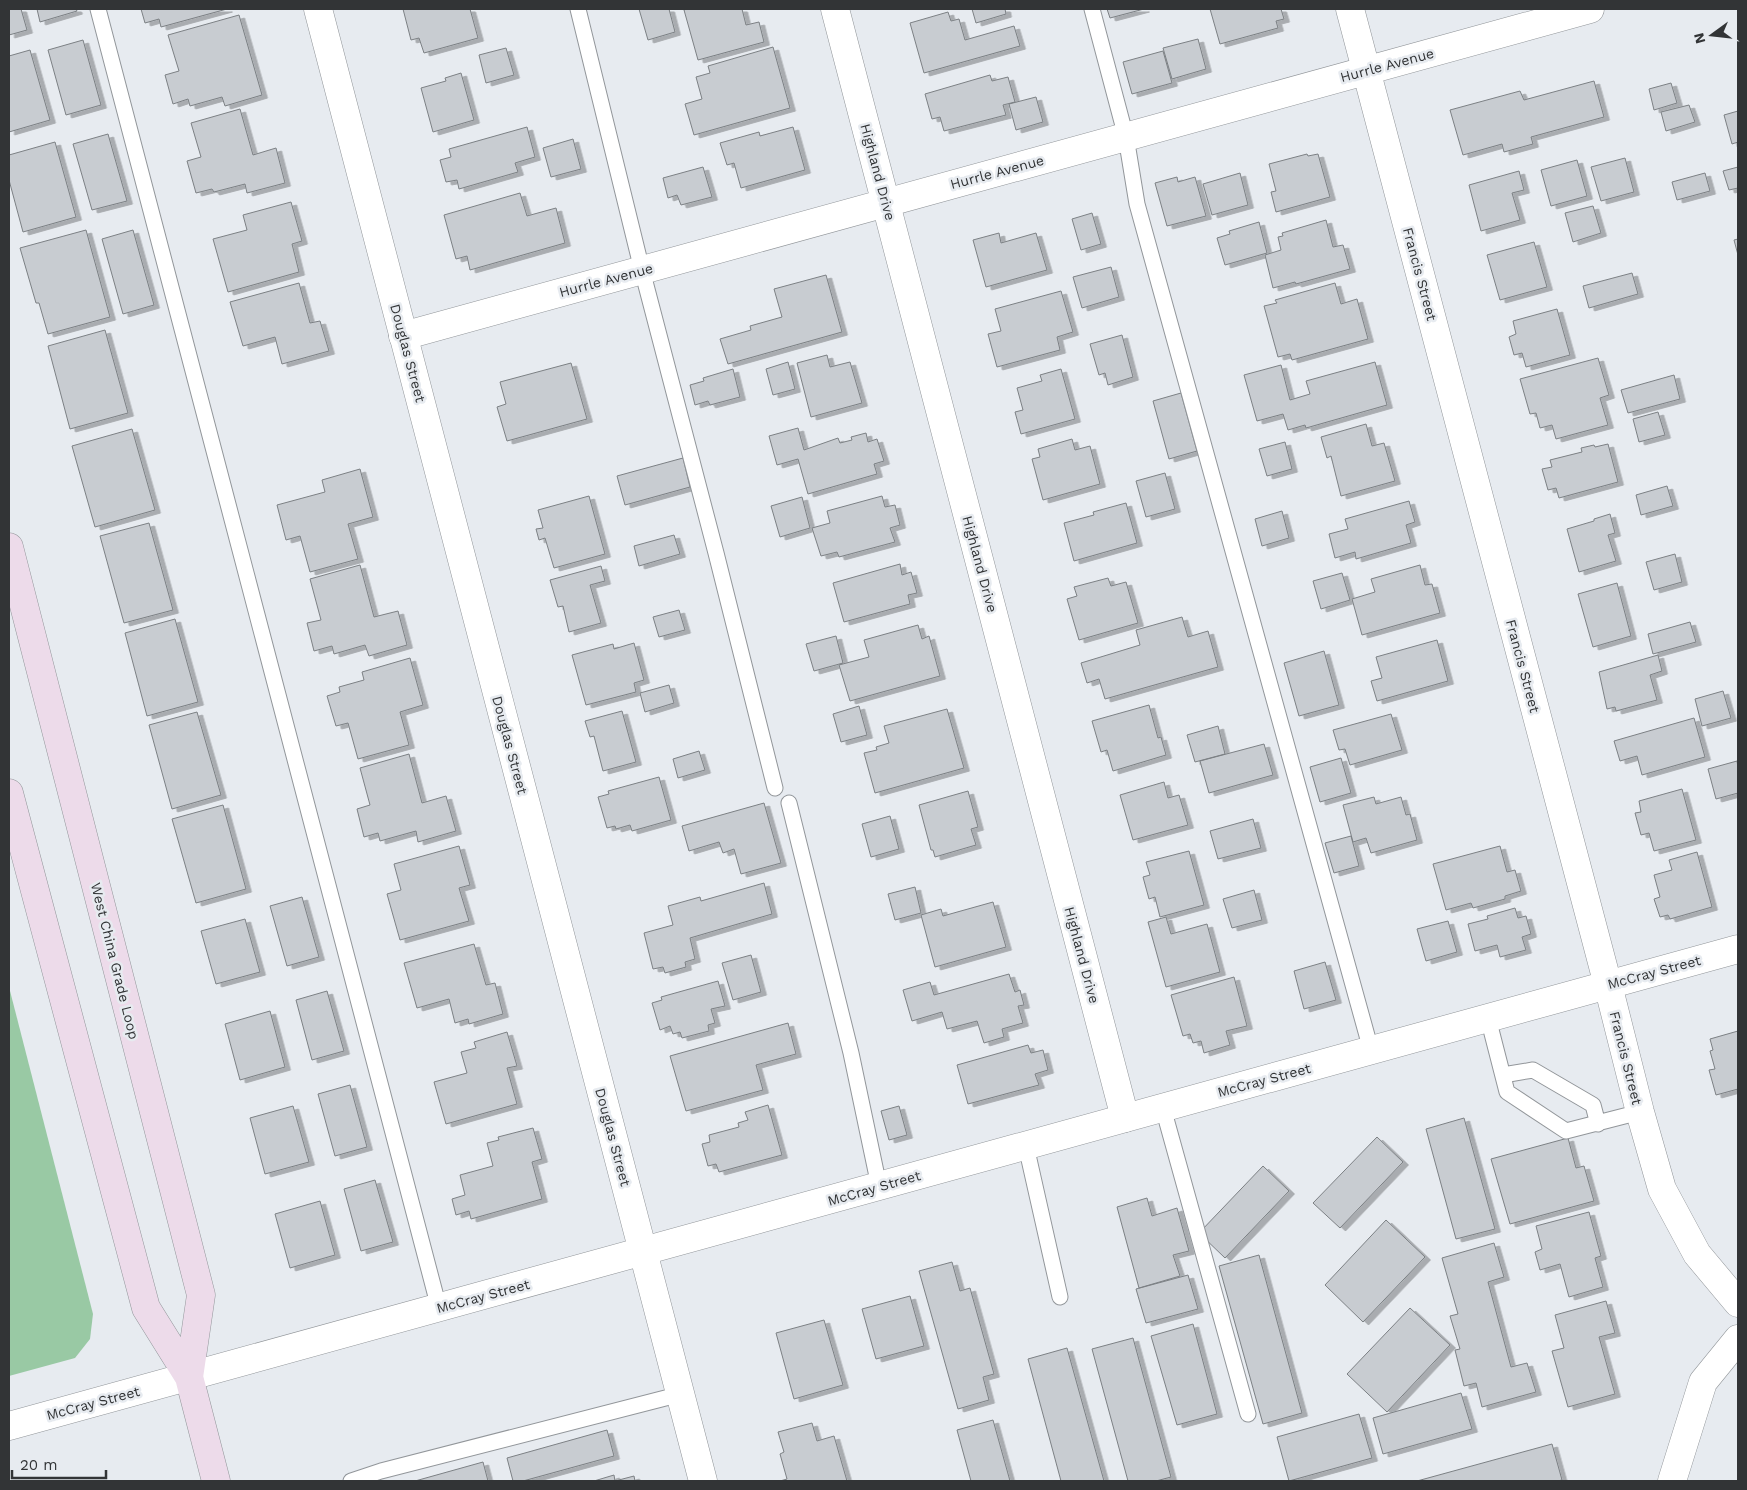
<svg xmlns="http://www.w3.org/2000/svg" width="1747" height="1490" viewBox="0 0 1747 1490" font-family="'Work Sans',sans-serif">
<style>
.green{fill:#99c9a4}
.building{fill:#c8ccd1;stroke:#7c8084;filter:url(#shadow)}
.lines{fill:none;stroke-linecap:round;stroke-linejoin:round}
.service-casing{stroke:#92969a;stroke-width:17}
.minor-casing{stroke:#92969a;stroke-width:29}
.tertiary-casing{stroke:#92969a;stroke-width:29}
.secondary-casing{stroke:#92969a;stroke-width:29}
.service{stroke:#fff;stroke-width:15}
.minor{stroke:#fff;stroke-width:28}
.tertiary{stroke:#fff;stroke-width:28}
.secondary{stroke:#eddbea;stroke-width:28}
.labels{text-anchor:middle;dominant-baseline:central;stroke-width:5;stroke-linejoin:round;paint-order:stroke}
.street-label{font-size:14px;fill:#323436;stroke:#e7ebf0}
</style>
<defs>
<filter id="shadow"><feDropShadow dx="5.5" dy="3" stdDeviation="0" flood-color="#0004"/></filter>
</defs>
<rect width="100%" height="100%" fill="#e7ebf0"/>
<path class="green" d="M9,987L93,1314L90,1339L75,1358L9,1376Z"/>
<path class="building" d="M9,9H21L27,30L9,35Z
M37,9H76L77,11L40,22Z
M141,9H227L161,27L159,19L145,23Z
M403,9H470L478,38L424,53L419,38L411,40Z
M639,9H669L675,32L648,40Z
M687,9H742L746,25L759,22L764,42L698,60L684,10Z
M972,9H1005L1006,14L976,23Z
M1107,9H1144L1110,18Z
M1210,9H1281L1284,19L1276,21L1278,28L1220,44Z
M948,12L951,21L959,19L965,40L1014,26L1020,46L924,73L910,23Z
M239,15L262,95L225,106L222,97L190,106L188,99L173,104L165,75L179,71L168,35Z
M1198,39L1206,69L1172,79L1163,48Z
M83,40L101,105L66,115L48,50Z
M773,47L790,108L694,135L685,104L702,99L696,77L710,73L708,66Z
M506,48L514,75L486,83L479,55Z
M30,50L50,120L9,132V56Z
M1163,51L1172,83L1132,94L1123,62Z
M461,73L474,120L433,132L421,88L446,81L445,78Z
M990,75L992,81L1008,77L1015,102L1003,105L1006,115L944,131L940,117L932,119L925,94Z
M1594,81L1604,117L1531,137L1533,144L1504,152L1502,144L1463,155L1450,110L1520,91L1524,100Z
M1671,83L1677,103L1654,110L1649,89Z
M1036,97L1043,122L1016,130L1009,104Z
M1689,105L1695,122L1666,131L1661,112Z
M240,109L253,155L276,148L285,183L247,193L245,184L214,192L212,189L196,193L187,161L201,157L191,123Z
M1738,111V142L1732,144L1724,115Z
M527,127L535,157L515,163L518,172L459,189L457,180L446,182L440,160L451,157L449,149Z
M793,127L805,170L741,188L734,163L727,165L720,143L759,132L760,136Z
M108,134L127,201L92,210L73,144Z
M573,139L581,169L551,177L543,148Z
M55,142L76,217L23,232L9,180V155Z
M1307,154L1308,156L1318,154L1330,197L1276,212L1271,192L1276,191L1269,164Z
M1625,158L1634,192L1601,201L1591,167Z
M1577,160L1587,196L1551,206L1541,170Z
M703,167L712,197L681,205L677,195L668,198L663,178Z
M1738,167V188L1729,190L1723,171Z
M1519,171L1524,190L1512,193L1520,220L1481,231L1469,185Z
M1240,173L1248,205L1212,215L1203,184Z
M1705,173L1710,191L1677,200L1672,182Z
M1177,177L1178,182L1195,177L1206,216L1167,226L1155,183Z
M520,193L527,216L556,208L565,243L470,270L467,256L456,259L444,215Z
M291,202L302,241L292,244L299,272L228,292L213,239L247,230L243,215Z
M1593,206L1601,233L1573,242L1565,213Z
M1092,213L1101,244L1081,250L1072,219Z
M1326,220L1333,247L1343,245L1350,269L1296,284L1295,282L1273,288L1265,255L1281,250L1278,237L1283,236L1282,233Z
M1259,222L1267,253L1225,265L1217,238L1230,234L1229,231Z
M86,230L110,317L48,334L39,303H36L20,248Z
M133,230L154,305L123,314L102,239Z
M999,233L1001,243L1036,233L1047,270L986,287L973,240Z
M1738,239V255L1734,240Z
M1534,242L1547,287L1500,300L1487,255Z
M1111,267L1119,297L1082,308L1073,277Z
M1632,273L1638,294L1589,308L1583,286Z
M826,275L842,332L728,364L720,339L751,330L750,326L782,317L774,289Z
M299,283L310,323L320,321L329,351L282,364L275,337L243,346L230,302Z
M1335,283L1341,304L1357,299L1368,339L1292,360L1290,354L1278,357L1264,306L1277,303L1275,300Z
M1061,291L1073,332L1057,337L1060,350L997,367L988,334L1001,331L995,309Z
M1557,309L1570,355L1526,367L1522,353L1514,355L1509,337L1516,334L1513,321Z
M105,330L128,413L70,429L48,346Z
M1122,335L1133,377L1108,385L1105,373L1099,375L1090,344Z
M827,355L830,367L850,362L862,403L811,417L797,363Z
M1598,358L1609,395L1600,398L1608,425L1556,439L1552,425L1540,428L1536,413L1530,414L1520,379Z
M788,362L795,389L773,395L766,369Z
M1375,362L1387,405L1306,428L1305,425L1288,430L1283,414L1257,421L1244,375L1281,365L1290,400L1310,394L1306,381Z
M571,363L587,419L507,441L497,407L506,404L500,382Z
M733,369L740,397L710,405L708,401L695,405L690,385L704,381L703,378Z
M1061,369L1075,419L1021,434L1015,412L1023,410L1017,388L1042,381L1040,375Z
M1674,375L1680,399L1628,413L1621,390Z
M1181,393L1197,451L1169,459L1153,401Z
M1658,412L1665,435L1639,442L1633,419Z
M1366,424L1372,446L1384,443L1395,481L1341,496L1331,456L1327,458L1321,437Z
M798,428L804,450L838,438L840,443L852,440L851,437L866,433L868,442L877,439L884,461L874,464L877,474L808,494L798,459L777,465L769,436Z
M132,429L155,510L95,527L72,446Z
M1072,439L1075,450L1090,446L1100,484L1043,500L1032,459L1040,457L1038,449Z
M1285,442L1292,469L1267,476L1259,449Z
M1608,444L1618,482L1559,498L1556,488L1548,490L1542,469L1552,467L1550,460L1582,452L1581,448L1594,445L1595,447Z
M683,458L690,487L625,505L617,476Z
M360,469L373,517L348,524L358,559L310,572L300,536L286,540L277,505L325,492L322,480Z
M1165,473L1175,509L1146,517L1136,481Z
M1667,486L1673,506L1641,515L1636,495Z
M589,496L605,554L554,568L545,538L539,540L536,529L543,528L538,510Z
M882,496L885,507L895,505L900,525L890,528L895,542L839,557L837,552L821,556L812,528L830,523L827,511Z
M802,497L810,528L780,537L771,506Z
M1409,501L1415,522L1406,525L1411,543L1356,559L1355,552L1335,558L1329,534L1348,529L1345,519Z
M1126,503L1137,543L1074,561L1064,523L1094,515L1093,512Z
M1282,511L1289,538L1262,546L1255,519Z
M1610,514L1615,533L1608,535L1616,561L1579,572L1567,529L1594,521V519Z
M149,523L173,610L124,623L100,536Z
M674,535L680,554L639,566L634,546Z
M1675,554L1682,582L1654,590L1646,562Z
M900,564L902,575L911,572L917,593L908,595L910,604L844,622L833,583Z
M360,565L374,617L398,611L407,645L369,656L365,645L334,654L332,646L314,651L307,623L321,620L310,579Z
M1420,565L1425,585L1432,584L1440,613L1362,635L1352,599L1375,592L1371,579Z
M601,566L605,581L590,585L601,623L569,632L563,606L558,607L550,580Z
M1342,573L1350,600L1321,609L1313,581Z
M1108,578L1111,586L1126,582L1138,623L1079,640L1067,599L1077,596L1074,587Z
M1617,583L1631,636L1593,647L1578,594Z
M679,610L685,630L659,637L653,617Z
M1182,617L1188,637L1208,631L1218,667L1105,699L1099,679L1087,683L1081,663L1140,645L1136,630Z
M175,619L198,702L147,716L125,633Z
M1690,622L1696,642L1653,654L1648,634Z
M918,625L922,639L929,636L940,676L850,701L839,665L869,657L864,640Z
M836,636L843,663L814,671L806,644Z
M1437,640L1448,681L1377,701L1371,681L1382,678L1376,657Z
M634,643L644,680L634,683L636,692L586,705L572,655L613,644L614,649Z
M1324,651L1339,705L1299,716L1284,663Z
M1658,655L1662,671L1650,675L1657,700L1616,711L1615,707L1607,709L1599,672Z
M410,658L423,705L400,712L409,745L358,759L348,723L336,726L327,696L340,692L339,687L364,680L362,672Z
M669,685L674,703L645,712L640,693Z
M1723,691L1731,718L1702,726L1695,699Z
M1149,705L1158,738L1161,737L1166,755L1113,771L1107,750L1101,752L1092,721Z
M859,706L867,735L841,742L833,714Z
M947,709L964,768L875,793L864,753L877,750L876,747L889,743L884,726Z
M622,711L636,762L603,771L594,736L590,737L585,721Z
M197,712L221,795L172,809L149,725Z
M1391,714L1402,750L1350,765L1345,749L1339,750L1333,730Z
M1694,718L1705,757L1642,775L1637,756L1620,761L1614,741Z
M1218,726L1225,754L1195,762L1187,735Z
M1264,744L1273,775L1209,793L1200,761Z
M699,751L705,770L678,778L673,759Z
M409,754L422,803L446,796L456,831L418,842L416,831L380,841L378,833L364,837L357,809L370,805L360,768Z
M1341,758L1351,793L1320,802L1310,767Z
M1737,761L1738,767V793L1716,799L1708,769Z
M659,777L671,820L632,831L630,825L616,829L615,826L607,828L598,797L609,794L608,791Z
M1164,782L1168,798L1179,795L1188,825L1133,840L1120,795Z
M1682,789L1696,840L1654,851L1649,833L1641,835L1635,813L1641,812L1639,801Z
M968,791L978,827L971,829L976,845L935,857L933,850H931L919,805Z
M1374,797L1376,804L1401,797L1406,815L1410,814L1417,840L1371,853L1366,838L1353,842L1343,805Z
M764,803L781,863L741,874L734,849L723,853L719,842L689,851L682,826Z
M223,805L246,889L196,903L172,819Z
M890,816L899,849L871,857L862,824Z
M1253,819L1261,848L1218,859L1210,831Z
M1351,836L1359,866L1334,873L1325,843Z
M459,846L470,885L459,888L469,921L400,940L387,894L401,890L394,864Z
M1500,846L1507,872L1515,870L1521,891L1505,896V899L1473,908L1471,903L1446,910L1433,864Z
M1189,851L1204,905L1160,917L1155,897L1149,899L1143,877L1150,875L1146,862Z
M1697,852L1712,907L1670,919L1668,915L1660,917L1654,899L1660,897L1654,875L1672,870L1669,860Z
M764,883L772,914L690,938L695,959L685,962L686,967L665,973L663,967L653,969L644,933L673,925L668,906L700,897L701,901Z
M915,887L921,913L895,920L888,894Z
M1254,890L1262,920L1232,928L1223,899Z
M302,897L319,957L287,966L270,906Z
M993,902L1006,947L935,967L921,915L941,909L943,916Z
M1515,908L1518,918L1526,916L1531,934L1522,937L1526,950L1500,957L1497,945L1475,951L1468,924L1488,919L1487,916Z
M1166,917L1171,934L1207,924L1220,972L1166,987L1148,922Z
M245,919L260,972L216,984L201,931Z
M1448,921L1457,952L1426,961L1417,929Z
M474,944L486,985L495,983L503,1014L469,1024L468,1019L455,1023L449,999L417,1008L404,963Z
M751,955L761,992L733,1000L722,963Z
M1325,962L1336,1000L1304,1009L1294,971Z
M1009,974L1015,992L1020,990L1024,1005L1018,1006L1023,1023L1002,1029L1004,1037L984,1043L977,1021L947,1029L942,1012L912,1021L903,990L930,982L934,995Z
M1234,977L1247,1026L1226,1031L1230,1045L1204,1053L1201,1041L1193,1043L1190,1034L1183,1036L1171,995Z
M718,981L725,1006L711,1009L715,1023L708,1025L709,1031L682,1038L680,1032L673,1034L670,1026L660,1030L652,1003L662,1000L661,997Z
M327,991L344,1051L312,1060L296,1000Z
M270,1011L285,1067L240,1080L225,1024Z
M788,1023L796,1054L756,1065L763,1090L686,1111L670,1056Z
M1738,1031V1089L1716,1095L1709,1070L1715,1069L1710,1051L1713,1050L1710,1039Z
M507,1032L517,1066L507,1068L517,1104L446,1124L434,1082L467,1073L461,1052L476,1048L474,1042Z
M1028,1045L1031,1053L1043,1050L1048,1070L1035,1074L1039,1085L968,1104L957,1065Z
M350,1085L367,1147L335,1156L318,1094Z
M768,1105L782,1155L719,1172L716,1164L708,1166L702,1144L710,1142L709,1135L739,1127L738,1123L748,1120L745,1112Z
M293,1106L309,1162L265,1174L250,1118Z
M899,1106L907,1135L889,1140L881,1111Z
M1464,1118L1495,1229L1456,1239L1426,1129Z
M533,1128L542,1159L532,1162L542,1199L471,1219L469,1211L456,1215L452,1199L465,1195L460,1175L493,1166L487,1143L499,1140L498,1137Z
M1377,1137L1403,1162L1340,1228L1313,1203Z
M1568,1138L1576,1168L1584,1166L1594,1201L1510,1224L1491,1159Z
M1263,1166L1289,1191L1225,1258L1199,1233Z
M375,1180L393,1242L361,1251L344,1189Z
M1147,1198L1152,1216L1177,1208L1189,1251L1173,1255L1180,1276L1139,1288L1117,1207Z
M320,1201L335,1255L290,1268L275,1214Z
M1589,1212L1601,1256L1595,1258L1603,1287L1569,1297L1560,1264L1540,1270L1535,1252L1542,1249L1536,1226Z
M1386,1220L1425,1257L1363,1322L1325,1285Z
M1494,1243L1504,1277L1488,1282L1511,1367L1527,1363L1536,1392L1482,1407L1476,1383L1464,1386L1455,1350L1460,1349L1450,1316L1458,1314L1442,1258Z
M1259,1255L1302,1413L1263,1424L1219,1266Z
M952,1262L960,1291L970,1288L994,1374L983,1377L989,1400L958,1409L919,1271Z
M1188,1275L1198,1309L1146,1323L1136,1289Z
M910,1296L924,1346L876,1359L862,1309Z
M1606,1301L1615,1333L1599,1337L1615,1394L1568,1407L1552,1351L1564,1348L1555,1315Z
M1410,1308L1450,1345L1387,1412L1347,1374Z
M824,1320L843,1385L794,1399L776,1333Z
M1193,1324L1217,1414L1177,1425L1151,1336Z
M1133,1338L1171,1477L1156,1481H1128L1092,1349Z
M1067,1348L1104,1481H1061L1028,1359Z
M1461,1393L1472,1429L1383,1454L1373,1418Z
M1359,1414L1372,1458L1289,1481L1277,1437Z
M993,1420L1010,1481H971L957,1430Z
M812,1423L817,1441L834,1436L847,1481H780L787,1479L780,1454L784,1452L778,1432Z
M607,1430L614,1456L523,1481H513L507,1458Z
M1552,1444L1562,1480L1557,1481H1417Z
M483,1462L488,1481H415Z
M614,1475L615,1481L634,1476L635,1481H594Z"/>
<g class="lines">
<g class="service-casing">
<path id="service" d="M98,9L439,1308
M578,9L642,270L716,553L775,788
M1092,9L1126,137L1137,204L1371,1050
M789,803L851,1053L879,1186
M1488,1018L1507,1092L1566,1131L1640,1112
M1503,1075L1533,1070L1593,1105L1598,1124
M1163,1108L1248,1414
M1026,1146L1060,1297
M351,1481L381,1471L681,1394"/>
</g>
<g class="minor-casing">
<path id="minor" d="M835,9L1125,1118
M1350,9L1608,985L1640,1112L1662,1189L1697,1254L1738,1303
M403,336L1590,9
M1672,1481L1703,1382L1738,1339"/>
</g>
<g class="tertiary-casing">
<path id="tertiary" d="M318,9L703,1481
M9,1426L1738,949"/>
</g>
<g class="secondary-casing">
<path id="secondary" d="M9,547L201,1295L189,1377
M9,793L146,1308L189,1377L216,1481"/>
</g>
<use href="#service" class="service"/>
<use href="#minor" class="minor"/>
<use href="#tertiary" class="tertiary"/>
<use href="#secondary" class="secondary"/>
</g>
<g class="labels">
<g class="street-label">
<text transform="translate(1387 65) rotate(-15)">Hurrle Avenue</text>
<text transform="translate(878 172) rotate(75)">Highland Drive</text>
<text transform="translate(997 172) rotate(-15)">Hurrle Avenue</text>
<text transform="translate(1420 274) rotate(75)">Francis Street</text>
<text transform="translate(606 280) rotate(-15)">Hurrle Avenue</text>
<text transform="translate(408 353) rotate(75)">Douglas Street</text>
<text transform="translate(980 564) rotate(75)">Highland Drive</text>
<text transform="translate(1523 666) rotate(75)">Francis Street</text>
<text transform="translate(510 745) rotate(75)">Douglas Street</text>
<text transform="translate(1082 955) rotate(75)">Highland Drive</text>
<text transform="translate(115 961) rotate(76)">West China Grade Loop</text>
<text transform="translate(1654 972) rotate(-15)">McCray Street</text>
<text transform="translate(1626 1058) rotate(76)">Francis Street</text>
<text transform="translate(1264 1080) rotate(-15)">McCray Street</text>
<text transform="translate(613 1137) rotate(75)">Douglas Street</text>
<text transform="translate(874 1188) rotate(-16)">McCray Street</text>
<text transform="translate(483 1296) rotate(-15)">McCray Street</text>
<text transform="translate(93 1403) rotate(-15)">McCray Street</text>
</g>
</g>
<rect width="1747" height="1490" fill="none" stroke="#323436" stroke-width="20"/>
<g transform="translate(1712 35) rotate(255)" stroke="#e7ebf0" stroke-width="4" paint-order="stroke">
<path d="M0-4L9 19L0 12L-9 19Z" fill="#323436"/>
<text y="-8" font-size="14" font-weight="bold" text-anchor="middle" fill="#323436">N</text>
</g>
<path d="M12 1470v8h94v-8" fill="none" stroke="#323436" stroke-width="2.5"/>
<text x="20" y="1470" font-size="15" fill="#323436" stroke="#e7ebf0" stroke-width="4" paint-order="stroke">20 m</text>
</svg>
